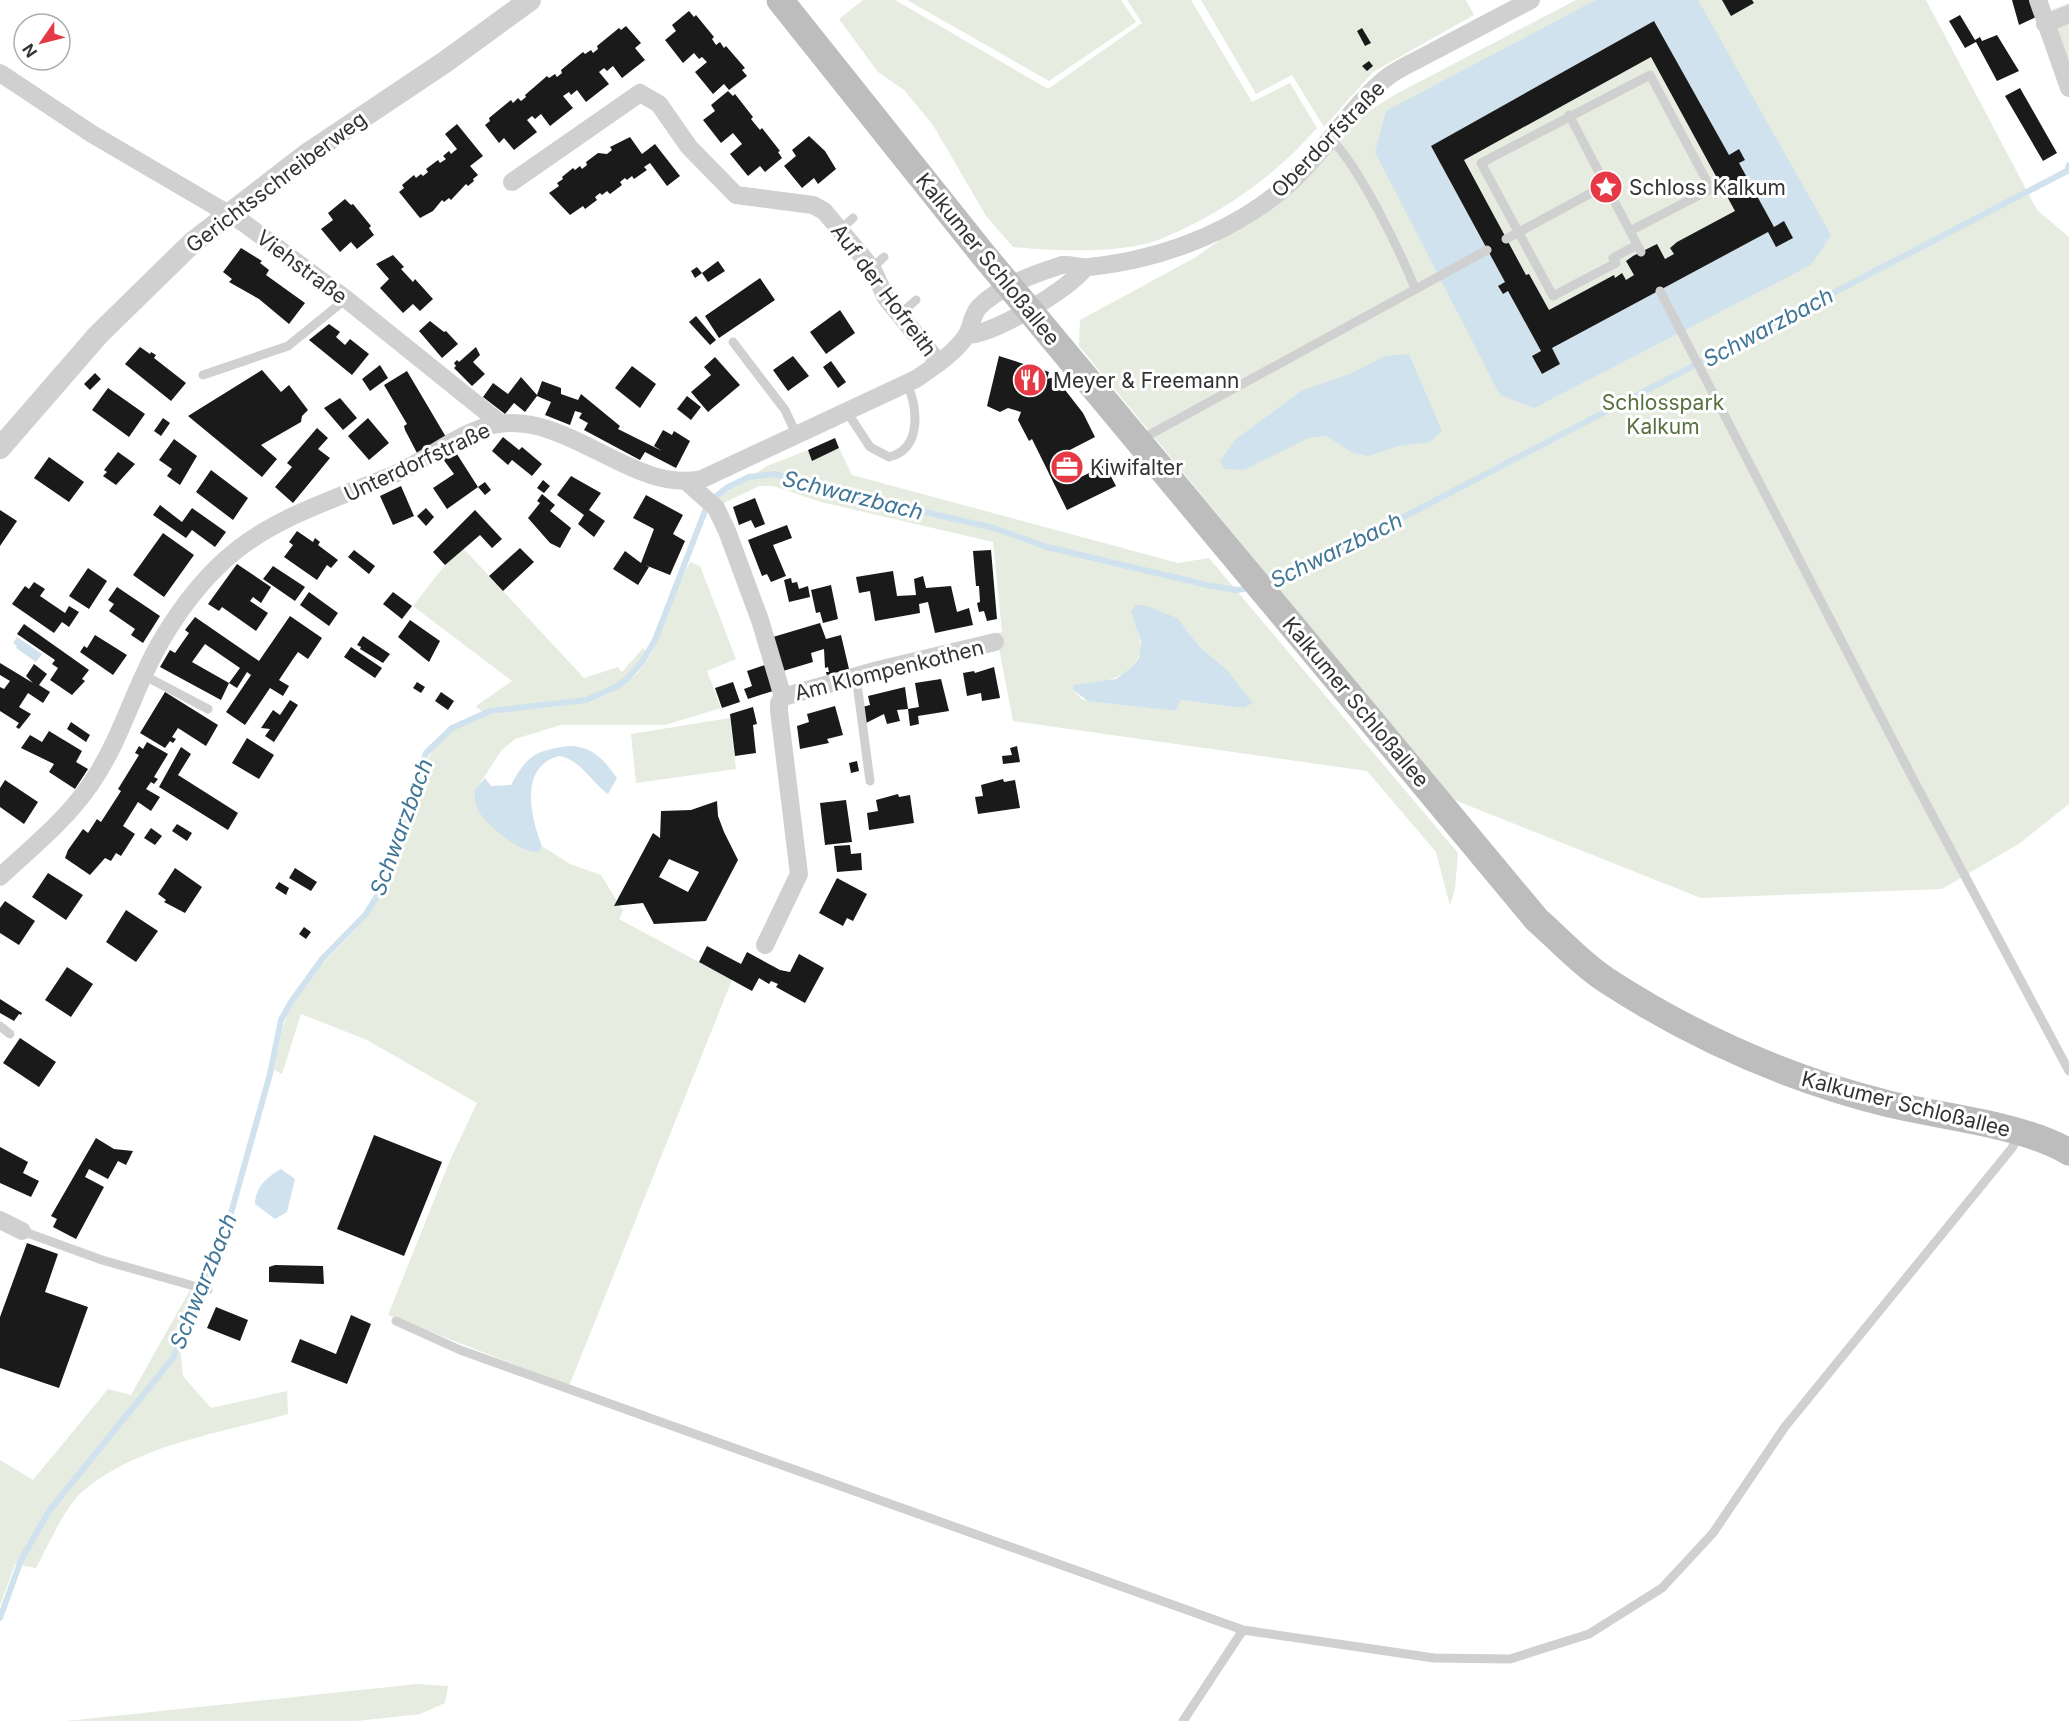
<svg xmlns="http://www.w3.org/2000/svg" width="2069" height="1721" viewBox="0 0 2069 1721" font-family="Inter,sans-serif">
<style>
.green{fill:#e6ecdf;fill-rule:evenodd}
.water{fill:#cfe2ee;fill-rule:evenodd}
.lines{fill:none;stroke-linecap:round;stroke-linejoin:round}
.stream{stroke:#cfe2ee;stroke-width:6}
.building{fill:#1a1a1a;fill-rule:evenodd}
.service{stroke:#d0d0d0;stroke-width:9}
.minor{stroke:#d0d0d0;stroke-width:18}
.tertiary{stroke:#d0d0d0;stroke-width:22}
.secondary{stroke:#bdbdbd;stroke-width:27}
.labels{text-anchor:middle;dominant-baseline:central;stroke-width:6;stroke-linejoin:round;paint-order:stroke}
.street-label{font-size:21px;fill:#333;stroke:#fff}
.poi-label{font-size:21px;fill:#333;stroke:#fff;text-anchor:start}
.park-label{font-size:21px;fill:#56703f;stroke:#fff}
.water-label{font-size:22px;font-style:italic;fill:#3f7597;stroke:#fff}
</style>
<rect width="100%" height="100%" fill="#fff"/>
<path class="green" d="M863,0H895L1048,89L1142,23L1127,0H1191L1252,102L1290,83L1317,128C1274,177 1219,216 1158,240C1120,254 1053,251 1013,247L986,216L933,125L904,90L878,72L839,19Z
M907,0H1121L1136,22L1049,81Z
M1201,0H1466L1474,15L1373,72L1324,127L1292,75L1256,94Z
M1576,0H1926L2037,210L2069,237V804L2020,843L1942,889L1701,898L1452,799L1079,346L1080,320L1196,257L1312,174L1361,116L1396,94Z
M2069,3V66L2049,11Z
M839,448L852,475L1178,563L1209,558L1458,853L1455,889L1450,906L1436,852L1367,771L1013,721L996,633L1002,632L993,542L821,502L773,486H759L720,505L716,499L767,466L808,450L813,460ZM1185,628L1200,647L1226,669L1243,708L1181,700L1176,711L1083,700L1073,690C1106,681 1153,675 1137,629Z
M463,548L584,678L618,667L622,672L643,648L646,652C640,660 634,671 626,678C588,711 527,699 482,712L476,706L512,681L413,606L445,565Z
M690,562L700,566L736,659L707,671L721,708L665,725H561L515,739L501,751L480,783L542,849V846L570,864L601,875L623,911L619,919L732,980L569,1386L388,1315L451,1158L477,1103L367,1040L301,1014L282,1074L274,1070C279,1049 281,1024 292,1005C315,960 364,933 384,887C404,843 412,758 451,731C509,691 596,729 644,665C658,646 662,624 670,603C676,589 683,575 690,562Z
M730,718L736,769L636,783L631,734Z
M190,1290L203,1295L180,1347L183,1376L211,1408L287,1391L288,1414C221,1433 139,1444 84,1490C65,1506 48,1546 36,1568L15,1564L0,1606V1460L33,1480L108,1389L131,1395Z
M417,1684L448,1686L445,1703L420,1714L357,1721H66Z"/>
<path class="water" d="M1596,0H1698L1831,235L1811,265L1534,408L1500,395L1375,152L1386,111ZM1654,21L1729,155L1739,149L1744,160L1739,163L1774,227L1784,222L1793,238L1776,247L1768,232L1552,348L1560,364L1542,374L1532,356L1541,351L1508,291L1503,294L1505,282L1431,146Z
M1409,354L1442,431L1430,442L1398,446L1368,456L1351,452L1327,436L1308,438L1244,470L1224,469L1220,461L1236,439L1301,391L1352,373L1385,356Z
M1136,605H1144L1177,618L1200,647L1226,669L1253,703L1243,708L1181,700L1176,711L1088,701L1073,690L1074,685L1116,679L1132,667L1139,658L1141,641L1131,612Z
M17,637L42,654L36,662L16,648L17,646L13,643Z
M568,746C593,746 603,759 617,778L608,794C591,782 580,759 559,756C518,767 531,818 542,846L540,851C524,857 485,824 478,810C475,804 475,797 475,790L485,778L491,786L511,785C527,756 534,751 568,746Z
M281,1169L295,1179L287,1212L275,1219L255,1204C256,1186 266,1178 281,1169Z"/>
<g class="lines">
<path class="stream" d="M1269,585L1277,583L2067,171L2069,165
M0,1618L21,1560L49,1511L173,1358L231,1213L270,1074L281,1020L291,1002L322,959L366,914L383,886L426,753L452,728L490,711L586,700L616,687L628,678L642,662L655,640L705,511L715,497L728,487L749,477L775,474L843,493L994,528L1047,547L1207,585L1237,590L1250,588"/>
</g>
<path class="building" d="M1722,0H1752L1754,3L1731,16Z
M2012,0H2030L2036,17L2019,25Z
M689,11L694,17L696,15L714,37L712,39L716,45L720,42L724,48L726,46L745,68L742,70L747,76L729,90L724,84L713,94L695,72L707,62L702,57L699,59L694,53L683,63L665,40L676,31L672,25Z
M1960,15L1975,40L1980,37L1982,41L1997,35L2019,71L1997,81L1976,42L1965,48L1949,21Z
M1654,21L1729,155L1739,149L1745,160L1739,163L1774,227L1784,221L1793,238L1776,247L1768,232L1552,348L1560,364L1542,374L1532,356L1541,351L1508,291L1503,294L1498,286L1505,282L1431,146ZM1651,57L1735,211L1677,242L1670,248L1674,254L1665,259L1657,244L1633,256L1626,261L1634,275L1626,280L1622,273L1615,278L1614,275L1549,310L1529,274L1526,275L1464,160Z
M626,26L641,43L635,48L645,60L622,78L613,66L607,71L604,68L599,72L609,84L586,102L577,90L571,95L569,92L563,96L573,108L550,126L541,114L535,119L532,116L527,120L537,132L514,150L504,138L499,143L485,125L490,121L489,118L511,100L513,103L518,98L521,101L526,97L525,95L547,76L549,78L555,74L557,77L562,73L561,70L583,52L585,54L591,50L593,53L598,49L597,46L619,28L621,30Z
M1362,28L1371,43L1365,46L1357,31Z
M1369,61L1373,66L1367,71L1362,66Z
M2020,88L2057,153L2043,161L2005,96Z
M728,91L733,96L735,94L753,117L751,119L755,124L760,130L762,128L780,151L778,152L782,158L765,172L760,166L748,176L730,154L742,144L733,133L721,143L703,120L715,111L711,105Z
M457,124L483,156L470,166L478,175L473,179L474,181L468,186L466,184L451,200L449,198L444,202L442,200L433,211L420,218L399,192L404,188L402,185L414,175L416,178L421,174L423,176L428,172L426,169L438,160L440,163L446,159L443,156L449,151L451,154L457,149L445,134Z
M809,136L825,151L836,169L818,184L814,178L802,188L784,166L796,156L792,150Z
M630,137L642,154L655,144L680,176L667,186L650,163L644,167L647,170L634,179L632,176L627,180L625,178L620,182L622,185L610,194L607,191L602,195L600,193L595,197L597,200L585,209L583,206L570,215L549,193L559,186L557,183L563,179L562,177L573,168L575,170L580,166L582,169L587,165L586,162L598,153L607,154L612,150L610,147Z
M345,199L351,205L353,204L371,226L369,228L374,235L357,249L351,242L340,252L321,229L333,220L328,213Z
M241,248L262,261L260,263L269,270L266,275L305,303L289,324L259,299L229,282L232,279L223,272Z
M393,255L404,267L401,269L413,282L415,279L433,299L420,311L413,304L403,313L380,288L389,279L376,264Z
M718,261L725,271L708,282L702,273Z
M697,267L702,273L695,278L691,271Z
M760,278L775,300L719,338L705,316Z
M840,310L855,333L826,354L810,332Z
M696,316L716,340L710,345L689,322Z
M430,321L444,332L446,331L458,344L442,358L419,331Z
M329,324L340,332L336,337L345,345L350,339L369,354L352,375L309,340Z
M140,347L150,354L151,352L156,355L154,358L186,383L171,401L125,364Z
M476,347L480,355L473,362L485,374L472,386L454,368L456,366L454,363L457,360L459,362Z
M793,356L809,376L788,391L773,370Z
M999,356L1049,372L1047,379L1055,377L1083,413L1095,437L1066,452L1079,478L1105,465L1116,486L1067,510L1032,439L1029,441L1018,420L1021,412L1008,408L1000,412L987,406Z
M715,357L740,385L708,412L691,392L711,375L704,367Z
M831,361L846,382L838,388L823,367Z
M380,365L388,378L370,391L362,379Z
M632,366L656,384L640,408L615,388Z
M262,370L281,392L289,385L308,410L302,416L301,422L261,445L277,459L262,477L188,416Z
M407,371L446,437L417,453L405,430L404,426L407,424L384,385Z
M95,373L101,379L90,390L84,384Z
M521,377L537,395L542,381L561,388V394L578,400L581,394L620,426L618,429L662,451L654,446L663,430L672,435L674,431L690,441L676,468L645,452L640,460L584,430L588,423L579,418L582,413L575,411L570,425L545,415L551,402L537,396L525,412L514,403L505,414L483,397L493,383L508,394Z
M108,388L145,414L129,437L92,410Z
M687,396L701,407L691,420L677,409Z
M340,398L357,418L343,430L324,408Z
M163,418L170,423L161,436L154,431Z
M368,418L389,443L369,460L348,436Z
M317,428L328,438L318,449L330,458L293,503L275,487L292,467L287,463Z
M503,437L519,450L522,447L542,464L532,476L512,460L508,465L492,451Z
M835,438L839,448L812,461L808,450Z
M174,439L197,456L180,485L167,476L172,469L159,460Z
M455,451L478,487L447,509L433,488L454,474L443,459Z
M118,452L135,464L116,485L103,476L107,472L104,470Z
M49,457L84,482L69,502L34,478Z
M211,470L248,498L233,520L196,492Z
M571,476L601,493L589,510L605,521L594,537L578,524L584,515L557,495Z
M543,480L550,486L544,493L537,488Z
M485,482L491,490L485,495L478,487Z
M401,486L414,516L393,525L380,496Z
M542,494L555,505L550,511L571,528L560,548L550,543L528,518L540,503L537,501Z
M646,495L683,515L673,534L685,541L670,575L645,565L649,567L638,585L613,569L625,551L641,563L654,529L633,518Z
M755,498L765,524L755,528L751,520L739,525L733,507Z
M160,505L182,522L192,508L226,532L215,547L192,530L186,538L153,515Z
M426,508L434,517L426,526L417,516Z
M0,510L17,521L0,546Z
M475,510L502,539L492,548L480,535L445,565L433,552Z
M787,525L792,538L773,545L786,576L771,582L767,574L762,576L748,540Z
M297,531L313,542L315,538L320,542L318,545L338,560L331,568L327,565L317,580L284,557L293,545L289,542Z
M163,533L194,555L164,597L133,575Z
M520,548L534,562L503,591L489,576Z
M354,550L375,566L369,574L348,557Z
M991,550L997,619L987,621L984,611L979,612L977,603L980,602L979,586H976L973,551Z
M237,564L271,587L261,603L253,597L250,601L268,613L256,631L222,607L219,611L208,604Z
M273,566L305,587L295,601L263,579Z
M88,568L107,581L89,609L69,596Z
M893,571L897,596L916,595L914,579L923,576L926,588L951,586L957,612L969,608L973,625L935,633L928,602L919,604L920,613L875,621L870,591L859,593L856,577Z
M791,578L792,583L797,582L799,589L808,586L810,597L789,602L784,580Z
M34,582L45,589L40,596L65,613L69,606L79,612L69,627L62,622L54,633L12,604L25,586L29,589Z
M831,585L838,619L823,623L820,612L816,613L811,590Z
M117,587L160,616L143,643L131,635L135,629L109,611L114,604L108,600Z
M309,592L338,613L329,626L300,605Z
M393,592L412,606L402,619L383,604Z
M290,616L322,638L308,659L298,652L293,659L279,680L289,686L283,696L270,688L245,725L226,712L251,675L247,672L237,688L229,683L240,668L205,644L192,662L229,683L221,700L160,667L170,650L175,653L189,633L185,630L195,617L259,661Z
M410,620L440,641L429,662L398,637Z
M820,623L826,639L841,635L849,669L827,676L826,672H829L828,667L825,668L824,649L811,653L813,662L783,671L773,637Z
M24,624L89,670L82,679L85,681L72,695L50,680L58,668L52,664L55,660L17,634Z
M95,635L127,655L113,675L80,652L84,646L87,648Z
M363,636L390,654L383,663L360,649L361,647L357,645Z
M351,647L382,668L375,678L344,657Z
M0,663L33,683L26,676L34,664L47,674L39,685L50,692L43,703L28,693L19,707L31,714L19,729L16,727L19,723L0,711V687L4,689L10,681L0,675Z
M768,664L776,690L748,699L744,689L752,686L747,671Z
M994,667L1000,698L982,701L981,693L967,696L963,673L974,671L975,673Z
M941,679L949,711L918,716L919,724L910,726L908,709L919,707L915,683Z
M417,682L425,687L421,693L413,688Z
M733,682L740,702L722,708L715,688Z
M905,687L908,709L897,710L900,721L887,724L884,714L866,723L862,707L870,705L868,696Z
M165,692L218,725L206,746L178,728L172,737L176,739L173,743L170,741L165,748L140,733Z
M441,692L454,701L448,710L435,701Z
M290,700L298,705L274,742L265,736L270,729L261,728L273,710L280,715Z
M835,706L843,735L827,739L829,743L800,749L797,726L809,722L807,714Z
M753,707L757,724L753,725L756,753L735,756L730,714Z
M71,722L90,735L86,742L67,729Z
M49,731L82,751L76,762L88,769L75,789L49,772L54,764L21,748L30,735L42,742Z
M247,738L274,755L259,779L232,763Z
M147,742L168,754L154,777L158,779L154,784L151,782L146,789L160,797L151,811L138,802L123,826L135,834L121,856L116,853L111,861L105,858L90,875L65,858L68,850L83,829L88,833L97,819L101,822L121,791L118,789L139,755L135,753L139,746L143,749Z
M1017,746L1020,762L1003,764L1002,756L1012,755L1010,748Z
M181,747L191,754L178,775L238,813L228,830L159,787Z
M857,761L859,771L851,773L849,763Z
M1003,779L1004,782L1015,780L1020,808L978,814L975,797L983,796L981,785Z
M5,780L38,802L24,824L0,807V788Z
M898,794L899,797L910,795L914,823L869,830L867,813L878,811L876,800Z
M846,800L852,842L825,845L820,803Z
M717,801L718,816L724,832L738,860L706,921L654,924L643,903L614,906L653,833L660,838L661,811L691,810ZM669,859L699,872L688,892L659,877Z
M177,824L192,833L187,841L172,831Z
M151,828L162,836L155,845L144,838Z
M850,845L851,854L861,853L862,870L837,872L834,846Z
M175,868L202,887L185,913L164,902L166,900L158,894Z
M295,868L317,882L311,891L289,878Z
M48,873L83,895L66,920L32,897Z
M837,878L867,894L853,921L847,918L843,926L819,913Z
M279,882L289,888L286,895L275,888Z
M5,901L35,921L19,945L0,933V908Z
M126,910L158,931L136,962L106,942Z
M304,927L311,932L306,939L299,934Z
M707,946L741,964L747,952L780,970L790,972L799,954L824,968L805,1003L776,987L778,984L771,981L769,984L759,978L752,991L699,962Z
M67,967L93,984L71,1017L45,1000Z
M0,999L22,1013L21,1015L19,1014L14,1021L0,1013Z
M20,1038L56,1062L39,1087L3,1063Z
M374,1135L442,1162L404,1256L337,1229Z
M96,1138L114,1149L133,1151L126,1165L118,1161L108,1179L89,1169L85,1177L104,1187L76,1239L53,1227L57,1219L51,1216Z
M0,1147L28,1162L23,1173L39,1181L31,1197L0,1183Z
M27,1243L58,1254L45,1292L88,1307L59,1388L0,1368V1317Z
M275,1265L323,1266L324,1284L269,1282V1267Z
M216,1307L248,1320L240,1341L207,1328Z
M351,1315L371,1324L347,1384L291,1362L300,1339L336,1354Z"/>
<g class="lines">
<path class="service" d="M1569,115L1641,252
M1331,139C1360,168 1399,249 1415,288
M840,230L853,218
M1630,231L1711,189L1650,75L1481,163L1553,296L1616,263L1613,258L1637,245
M1506,239L1606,185
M872,268L884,257
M1660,291L1911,775L2069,1071
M899,315L916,300
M733,342L785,410L797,436
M203,375L288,346L346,299
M847,412L870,447L889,457C922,449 918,408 907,384
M1140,440L1487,250
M145,676L208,709
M856,676L870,781
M0,1026L10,1034
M22,1231L102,1260L208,1290
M396,1321L460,1350L1243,1630L1434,1658L1510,1659L1589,1634L1662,1588L1713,1533L1784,1428L2012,1148L2019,1135
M1183,1721L1243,1630"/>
<path class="minor" d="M2038,0L2069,88
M2045,24L2069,14
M0,73L92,134L244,223L346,299L500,423
M512,182L640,93L659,104L689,147L736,195L813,205L824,211L872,268L886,298L939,363
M967,335C995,334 1067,290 1085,268
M687,482L716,508L727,531L760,620L783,697L779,703V711L799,874L765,945
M783,697L878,670L995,642
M0,877C31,848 66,820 90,785C121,741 134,687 161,641C181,607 207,573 238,549C283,514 343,496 395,474C428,460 463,429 498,424C570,413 633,494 702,479L916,379C933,367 954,354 966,336C972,327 971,316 979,307C1000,286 1034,274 1062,265C1072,264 1080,268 1089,267C1167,259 1249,227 1304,169C1334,138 1356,101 1390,75C1403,66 1420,59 1434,51C1466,34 1499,17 1531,0
M0,1220L22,1231"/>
<path class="tertiary" d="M0,448L98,335L192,243L306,155L445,62L530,0"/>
<path class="secondary" d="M780,0L981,252L1537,920C1559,939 1581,964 1606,980C1692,1036 1789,1079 1889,1104C1943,1117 2021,1124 2069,1152"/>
</g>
<defs>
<g id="sight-disc" transform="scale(1.725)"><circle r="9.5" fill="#e63946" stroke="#fff"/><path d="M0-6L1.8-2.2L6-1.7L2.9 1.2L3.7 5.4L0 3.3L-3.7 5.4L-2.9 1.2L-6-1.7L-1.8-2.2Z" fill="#fff"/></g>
<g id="restaurant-disc" transform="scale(1.725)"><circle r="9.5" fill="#e63946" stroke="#fff"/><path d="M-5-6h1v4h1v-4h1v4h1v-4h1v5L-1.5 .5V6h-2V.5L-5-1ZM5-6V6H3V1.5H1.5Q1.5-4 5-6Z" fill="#fff"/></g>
<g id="office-disc" transform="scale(1.725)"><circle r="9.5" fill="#e63946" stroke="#fff"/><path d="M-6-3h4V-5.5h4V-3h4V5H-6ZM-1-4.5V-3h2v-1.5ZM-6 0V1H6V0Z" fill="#fff"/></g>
</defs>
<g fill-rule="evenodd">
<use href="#sight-disc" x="1606" y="187"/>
<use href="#restaurant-disc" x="1030" y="380"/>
<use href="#office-disc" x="1067" y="467"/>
</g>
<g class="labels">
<g class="street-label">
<text transform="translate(1328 139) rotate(-46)">Oberdorfstraße</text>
<text transform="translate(276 182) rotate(-37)">Gerichtsschreiberweg</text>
<text transform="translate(988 259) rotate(51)">Kalkumer Schloßallee</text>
<text transform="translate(302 267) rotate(37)">Viehstraße</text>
<text transform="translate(884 290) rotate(53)">Auf der Hofreith</text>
<text transform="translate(417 462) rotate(-25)">Unterdorfstraße</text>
<text transform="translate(889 670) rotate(-14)">Am Klompenkothen</text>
<text transform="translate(1356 702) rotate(50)">Kalkumer Schloßallee</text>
<text transform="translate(1906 1104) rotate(14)">Kalkumer Schloßallee</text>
</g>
<g class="poi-label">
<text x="1629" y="187">Schloss Kalkum</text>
<text x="1053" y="380">Meyer &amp; Freemann</text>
<text x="1090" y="467">Kiwifalter</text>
</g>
<g class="park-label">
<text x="1663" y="402">Schlosspark<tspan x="1663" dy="24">Kalkum</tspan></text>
</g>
<g class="water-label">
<text transform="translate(1768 327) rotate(-28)">Schwarzbach</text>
<text transform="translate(853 495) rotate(14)">Schwarzbach</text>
<text transform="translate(1336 550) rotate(-26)">Schwarzbach</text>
<text transform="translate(401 827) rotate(-70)">Schwarzbach</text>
<text transform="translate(203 1281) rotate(-68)">Schwarzbach</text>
</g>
</g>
<g transform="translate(42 42) rotate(235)"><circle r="28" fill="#ffffff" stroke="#adadad" stroke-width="1.5"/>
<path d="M0-4.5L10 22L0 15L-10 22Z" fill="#e63946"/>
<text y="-9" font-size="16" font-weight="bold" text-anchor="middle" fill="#333333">N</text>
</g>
</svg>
